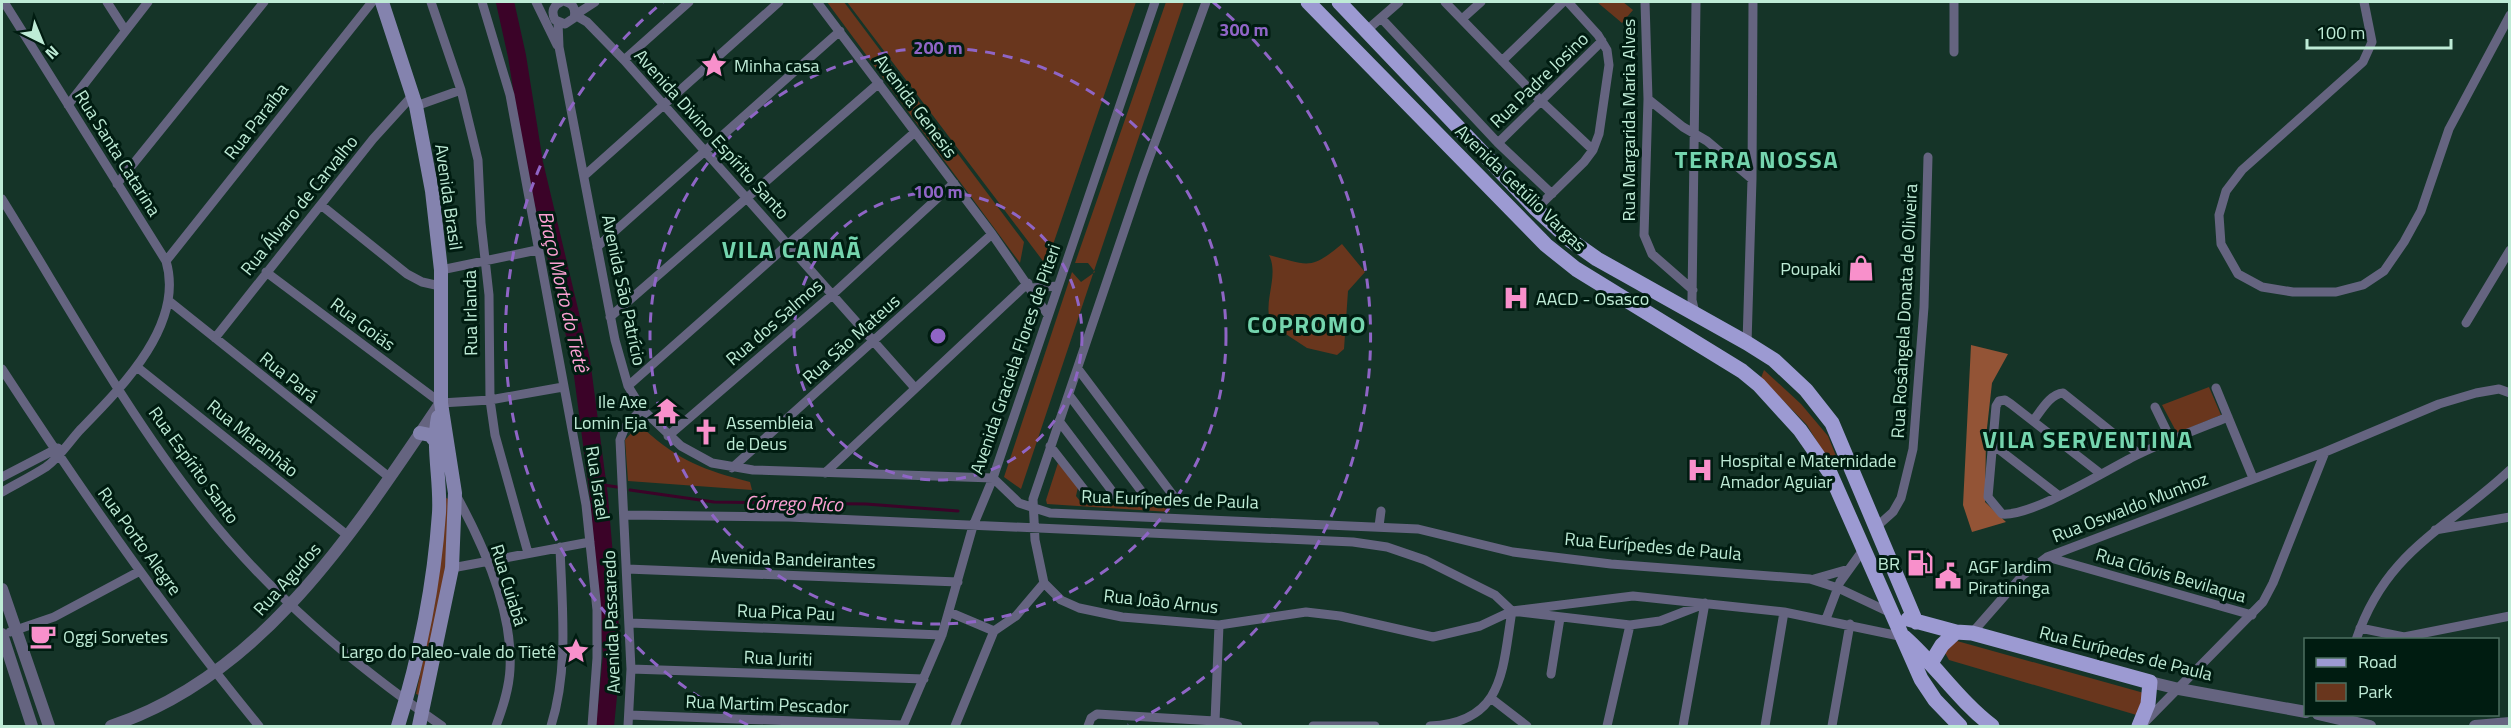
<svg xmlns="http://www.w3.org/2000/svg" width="2511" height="728" viewBox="0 0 2511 728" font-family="'Titillium Web',sans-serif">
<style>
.green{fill:#69361d}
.forest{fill:#935436}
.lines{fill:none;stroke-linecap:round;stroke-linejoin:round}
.stream{stroke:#3b0328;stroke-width:3}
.river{stroke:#3b0328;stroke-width:18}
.minor{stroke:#656480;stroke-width:9}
.tertiary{stroke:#656480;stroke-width:12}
.secondary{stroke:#8483ae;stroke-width:14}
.primary{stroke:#9c9ad2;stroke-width:15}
.ring{fill:none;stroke:#8f65c6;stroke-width:3;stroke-dasharray:10 8}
.labels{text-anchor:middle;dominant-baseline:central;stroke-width:6;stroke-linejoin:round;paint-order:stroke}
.poi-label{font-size:18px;fill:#beebd6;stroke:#001c11;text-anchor:start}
.street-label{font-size:18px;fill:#beebd6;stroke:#001c11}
.water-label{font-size:20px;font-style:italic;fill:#fba0d3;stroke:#001c11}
.district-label{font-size:24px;font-weight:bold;letter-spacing:1.5px;fill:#74d5ae;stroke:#001c11}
.centre{fill:#8f65c6;stroke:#001c11;stroke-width:3}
.ring-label{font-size:18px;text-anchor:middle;font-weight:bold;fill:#8f65c6;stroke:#001c11;stroke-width:6;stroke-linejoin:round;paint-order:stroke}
</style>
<rect width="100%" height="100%" fill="#153428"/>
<path class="green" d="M827,2H844L1024,242L1020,263Z
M847,2H1136L1046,265Z
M1166,2H1184L1021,489L1004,477L1072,272L1081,282L1095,272L1088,263H1075Z
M1597,2H1623L1633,10L1622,23Z
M1342,244L1365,272L1348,291L1344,349L1337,355L1307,348L1272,325C1261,304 1280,277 1269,255C1308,265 1310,271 1342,244Z
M1764,370L1801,404L1828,436L1840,466L1834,470L1807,425L1761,378Z
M2209,387L2221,415L2177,433L2162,405Z
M644,429C679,461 704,470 750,482L752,490L628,481L625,440L633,431Z
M1058,463L1078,487L1076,496L1080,501L1168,505L1170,512L1047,504L1046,500Z
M446,498L452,500L442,597L422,696L416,694L436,596Z
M1957,641L2144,693L2140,716L1949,660L1944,651Z"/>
<path class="forest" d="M1971,345L2008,354L1992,383L1986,437L1985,502L2006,522L1972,532L1963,505Z"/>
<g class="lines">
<path class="stream" d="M597,484L617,487
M630,490L714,502L866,504L958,511"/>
<path class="river" d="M505,2L517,56L534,163L581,360L599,497L609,615L612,655L605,726"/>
<path class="minor" d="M107,2L125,30
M431,2L461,90L478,160L481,223L489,295L490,400L495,435L528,553
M482,2L510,95L586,505L597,610V658L592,726
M536,2L557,45
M561,2C553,5 551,12 555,20L565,24L574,18C576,10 574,4 566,2
M595,2L575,15L587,22L624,60L915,388
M817,2L992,234L1048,315
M1206,2L1143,175L1033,499L1035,540L1044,583L1061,600L1079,608L1122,617L1219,625L1306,612L1340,616L1433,637L1480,626L1512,611L1633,596L1784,612L1904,637
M1445,2L1541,101L1593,150
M1645,2L1648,99L1644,235L1652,254L1693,290
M2364,2L2372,42L2363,62L2242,170L2226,191L2219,215L2221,244L2238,274L2262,287L2293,292H2336L2363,285L2384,271L2404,242L2421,211L2449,129L2510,15
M1381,18L1498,143L1552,194
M1462,19L1481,2
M558,22L559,47L615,340L628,386L642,409L681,446L712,463L753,470L993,478L1019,503L1050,513L1418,529L1513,552L1611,564L1810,579L1838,588L1891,613
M1367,30L1399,2
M1954,52V2
M624,60L689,2
M1502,61L1563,2
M1648,99L1683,127L1707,141L1752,179
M68,105L148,2
M416,106L461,90
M1498,143L1602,41
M584,176L779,2
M117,184L264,2
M2,199C66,302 126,412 201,507C269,594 353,664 442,726
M321,205L407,274L422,282L440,286
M1536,209L1584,162L1593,150L1599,134L1609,65L1607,50L1598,35L1568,2
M597,247L840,31
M166,261L372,2
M441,270L537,250
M266,272L441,403L490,400L563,387
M1031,288L1058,286
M169,301L389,477
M1695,313L1692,300L1696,2
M610,317L879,83
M2466,323L2510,250
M215,338L373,139L413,95
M1747,343L1752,179L1753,2
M137,367L347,535
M2,369C82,492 166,613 259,726
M1078,369L1178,502
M628,386L915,132
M2216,388L2253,478
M1069,395L1148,500
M2155,407L2171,440
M1059,421L1118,499
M2033,421C2041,411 2050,394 2063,393L2139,454
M668,436L832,295L954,183
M1992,444L2058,495
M1050,446L1086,492
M732,468L992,234
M825,473L1028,283
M2101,474L2011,404L2005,400L1999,401L1996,406L1988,497L2002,514C2032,517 2108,469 2139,454C2168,440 2198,429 2228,417
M2,477L58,448
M2,492C16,484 32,476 46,467C60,457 69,442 80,430C121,388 185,325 166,261L4,2
M456,495C483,544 513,612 510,669C509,689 503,707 496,726
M626,515L789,517L1353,542L1387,547L1425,560L1495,595L1512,611L1630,625L1660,621L1704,604
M1379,526L1381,511
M1875,528L1893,512L1901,498L1913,449L1924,307L1928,157
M2435,530L2510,517
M2047,557L2252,615
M452,568L590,542
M627,569L958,582
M1814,579L1849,569
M949,612L994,631
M1826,619L1840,582L1863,550
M630,623L942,635
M2360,628L2404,637L2510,616
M10,632L54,617L140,571
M1972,633L2022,576L2047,557L2325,452L2439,404L2476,393L2499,389L2510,393
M2356,640C2386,550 2446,530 2510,470
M631,669L924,679
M1551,674L1560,618
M1492,699L1527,726
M629,715L903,725
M1215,721L1219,625
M2143,724L2263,602L2273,583L2325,452
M551,726C569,669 562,606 560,547
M628,726L631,669L620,440L625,427L642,409
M903,726L942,635L973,526L993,478L1155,2
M955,726L994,631L1016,616L1044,583
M1088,726L1091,718L1097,714L1215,721L1238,726
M1313,726H1375
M1430,726C1505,722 1502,670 1512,611
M1607,726L1630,625
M1683,726L1705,603
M1765,726L1784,612
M1832,726L1850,624"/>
<path class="tertiary" d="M2,589L49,726
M2,634L32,726
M2150,682L2179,689L2306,712
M2318,714L2370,726
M111,726C264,675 354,530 440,404
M2475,726L2510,723"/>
<path class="secondary" d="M382,2L416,106L432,191L441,270V403L455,493L452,568L419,726
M420,433L430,435L436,442
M398,726C419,659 434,585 439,513C441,481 432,448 438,417"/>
<path class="primary" d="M1308,2L1546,245L1576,269L1742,371L1759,385L1800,430L1830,473L1921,679L1935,700L1960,726
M1339,2L1536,209L1570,240L1597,259L1747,343L1774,360L1806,390L1832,423L1916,622
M1908,619L1956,632L1972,633L2150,682L2148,704L2139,726
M1904,637C1936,665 1958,700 1992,726
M1931,663L1942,645L1956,632"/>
</g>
<g class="ring">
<circle cx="938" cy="336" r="144"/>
<circle cx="938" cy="336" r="288"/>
<path d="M748 725A433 433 0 0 1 663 2M1213 2A433 433 0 0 1 1128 725"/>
</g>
<defs>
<g id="sight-bare" transform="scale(2.07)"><path d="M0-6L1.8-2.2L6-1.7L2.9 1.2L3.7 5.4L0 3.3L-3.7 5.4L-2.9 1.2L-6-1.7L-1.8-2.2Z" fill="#f890cb" stroke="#001c11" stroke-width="2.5" paint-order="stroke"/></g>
<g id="shop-bare" transform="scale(2.07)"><path d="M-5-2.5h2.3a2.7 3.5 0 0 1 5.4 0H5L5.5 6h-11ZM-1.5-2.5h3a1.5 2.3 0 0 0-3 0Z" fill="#f890cb" stroke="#001c11" stroke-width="2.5" paint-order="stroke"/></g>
<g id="hospital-bare" transform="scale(2.07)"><path d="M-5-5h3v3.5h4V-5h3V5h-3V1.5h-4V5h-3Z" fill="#f890cb" stroke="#001c11" stroke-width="2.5" paint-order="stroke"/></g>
<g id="temple-bare" transform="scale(2.07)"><path d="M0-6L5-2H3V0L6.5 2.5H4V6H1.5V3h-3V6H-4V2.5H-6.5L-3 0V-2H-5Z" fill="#f890cb" stroke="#001c11" stroke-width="2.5" paint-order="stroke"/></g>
<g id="church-bare" transform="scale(2.07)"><path d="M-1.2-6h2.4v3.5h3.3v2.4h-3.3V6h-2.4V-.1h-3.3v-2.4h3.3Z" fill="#f890cb" stroke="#001c11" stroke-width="2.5" paint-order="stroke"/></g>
<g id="fuel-bare" transform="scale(2.07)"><path d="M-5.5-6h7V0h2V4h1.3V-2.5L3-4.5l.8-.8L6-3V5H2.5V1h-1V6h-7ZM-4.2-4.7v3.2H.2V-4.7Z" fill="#f890cb" stroke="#001c11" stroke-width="2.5" paint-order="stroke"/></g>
<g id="civic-bare" transform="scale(2.07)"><path d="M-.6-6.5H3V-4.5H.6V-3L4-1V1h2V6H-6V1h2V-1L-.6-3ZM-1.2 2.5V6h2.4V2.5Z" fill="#f890cb" stroke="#001c11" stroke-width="2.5" paint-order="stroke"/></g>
<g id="cafe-bare" transform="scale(2.07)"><path d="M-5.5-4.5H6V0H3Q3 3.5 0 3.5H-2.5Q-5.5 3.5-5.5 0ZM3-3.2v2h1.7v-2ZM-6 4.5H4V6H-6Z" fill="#f890cb" stroke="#001c11" stroke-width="2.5" paint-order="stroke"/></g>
</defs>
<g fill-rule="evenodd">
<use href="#sight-bare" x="714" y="65"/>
<use href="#shop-bare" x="1861" y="268"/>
<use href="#hospital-bare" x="1516" y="298"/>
<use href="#temple-bare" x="667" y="411"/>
<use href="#church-bare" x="706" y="432"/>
<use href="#hospital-bare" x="1700" y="470"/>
<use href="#fuel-bare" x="1920" y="563"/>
<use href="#civic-bare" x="1948" y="576"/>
<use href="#cafe-bare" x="43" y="636"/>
<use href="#sight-bare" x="576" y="651"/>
</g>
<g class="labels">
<g class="poi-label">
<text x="734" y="65">Minha casa</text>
<text x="1841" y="268" text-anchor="end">Poupaki</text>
<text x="1536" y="298">AACD - Osasco</text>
<text x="647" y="401" text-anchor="end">Ile Axe<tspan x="647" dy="21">Lomin Eja</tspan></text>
<text x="726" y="422">Assembleia<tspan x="726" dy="21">de Deus</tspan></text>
<text x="1720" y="460">Hospital e Maternidade<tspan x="1720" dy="21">Amador Aguiar</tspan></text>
<text x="1900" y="563" text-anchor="end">BR</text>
<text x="1968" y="566">AGF Jardim<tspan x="1968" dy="21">Piratininga</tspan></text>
<text x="63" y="636">Oggi Sorvetes</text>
<text x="556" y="651" text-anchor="end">Largo do Paleo-vale do Tietê</text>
</g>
<g class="street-label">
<text transform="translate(1539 80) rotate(-44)">Rua Padre Josino</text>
<text transform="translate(916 106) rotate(53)">Avenida Genesis</text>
<text transform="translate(1628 120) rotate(-90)">Rua Margarida Maria Alves</text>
<text transform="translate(256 121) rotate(-52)">Rua Paraíba</text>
<text transform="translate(712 134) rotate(48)">Avenida Divino Espírito Santo</text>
<text transform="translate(118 153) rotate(58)">Rua Santa Catarina</text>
<text transform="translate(1521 188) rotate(44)">Avenida Getúlio Vargas</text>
<text transform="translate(449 197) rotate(82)">Avenida Brasil</text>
<text transform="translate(299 205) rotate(-51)">Rua Álvaro de Carvalho</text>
<text transform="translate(624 290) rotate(78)">Avenida São Patrício</text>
<text transform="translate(1904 311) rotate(-87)">Rua Rosângela Donata de Oliveira</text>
<text transform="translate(470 313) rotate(-91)">Rua Irlanda</text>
<text transform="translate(774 322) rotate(-41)">Rua dos Salmos</text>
<text transform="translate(363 324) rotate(37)">Rua Goiás</text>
<text transform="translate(851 339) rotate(-42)">Rua São Mateus</text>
<text transform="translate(1015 359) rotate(-71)">Avenida Graciela Flores de Piteri</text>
<text transform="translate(289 377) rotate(39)">Rua Pará</text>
<text transform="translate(253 438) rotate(39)">Rua Maranhão</text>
<text transform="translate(194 465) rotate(54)">Rua Espírito Santo</text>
<text transform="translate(598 483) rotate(81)">Rua Israel</text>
<text transform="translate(1170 499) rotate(2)">Rua Eurípedes de Paula</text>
<text transform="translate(2130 507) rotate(-21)">Rua Oswaldo Munhoz</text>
<text transform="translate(140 541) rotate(54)">Rua Porto Alegre</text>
<text transform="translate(1653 546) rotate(5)">Rua Eurípedes de Paula</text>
<text transform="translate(793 559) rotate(2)">Avenida Bandeirantes</text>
<text transform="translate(2171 575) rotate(16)">Rua Clóvis Bevilaqua</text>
<text transform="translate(287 579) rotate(-48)">Rua Agudos</text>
<text transform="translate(509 585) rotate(73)">Rua Cuiabá</text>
<text transform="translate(1161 601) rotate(6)">Rua João Arnus</text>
<text transform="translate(786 612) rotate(2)">Rua Pica Pau</text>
<text transform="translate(611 622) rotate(-92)">Avenida Passaredo</text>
<text transform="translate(2126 653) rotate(14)">Rua Eurípedes de Paula</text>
<text transform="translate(778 658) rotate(2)">Rua Juriti</text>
<text transform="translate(767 704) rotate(2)">Rua Martim Pescador</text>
</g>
<g class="water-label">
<text transform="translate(564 291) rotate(77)">Braço Morto do Tietê</text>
<text transform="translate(794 503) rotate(1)">Córrego Rico</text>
</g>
<g class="district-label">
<text x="1757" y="159">TERRA NOSSA</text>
<text x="792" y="249">VILA CANAÃ</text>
<text x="1307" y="324">COPROMO</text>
<text x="2088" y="439">VILA SERVENTINA</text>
</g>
</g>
<circle cx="938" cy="336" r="9" class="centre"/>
<g class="ring-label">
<text x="1244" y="36">300 m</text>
<text x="938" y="54">200 m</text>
<text x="938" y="198">100 m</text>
</g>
<rect width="2511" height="728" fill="none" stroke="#beebd6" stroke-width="6"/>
<rect x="2304" y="638" width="195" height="78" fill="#001c11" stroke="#4c6f60" stroke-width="1.5"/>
<rect x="2316" y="658" width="30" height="9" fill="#9c9ad2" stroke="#4c6f60" stroke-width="1.5"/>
<text x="2358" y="668" font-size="18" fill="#beebd6">Road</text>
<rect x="2316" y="683" width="30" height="18" fill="#69361d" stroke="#4c6f60" stroke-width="1.5"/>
<text x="2358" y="698" font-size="18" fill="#beebd6">Park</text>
<g transform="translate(42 42) rotate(137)" stroke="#001c11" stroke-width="4.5" paint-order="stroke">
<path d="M0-4.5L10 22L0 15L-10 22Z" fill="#beebd6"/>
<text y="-9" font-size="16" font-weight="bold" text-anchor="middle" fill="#beebd6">N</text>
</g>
<path d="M2307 39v9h144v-9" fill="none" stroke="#beebd6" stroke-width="3"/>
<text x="2316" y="39" font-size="18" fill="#beebd6" stroke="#001c11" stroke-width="4.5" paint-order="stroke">100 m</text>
</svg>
